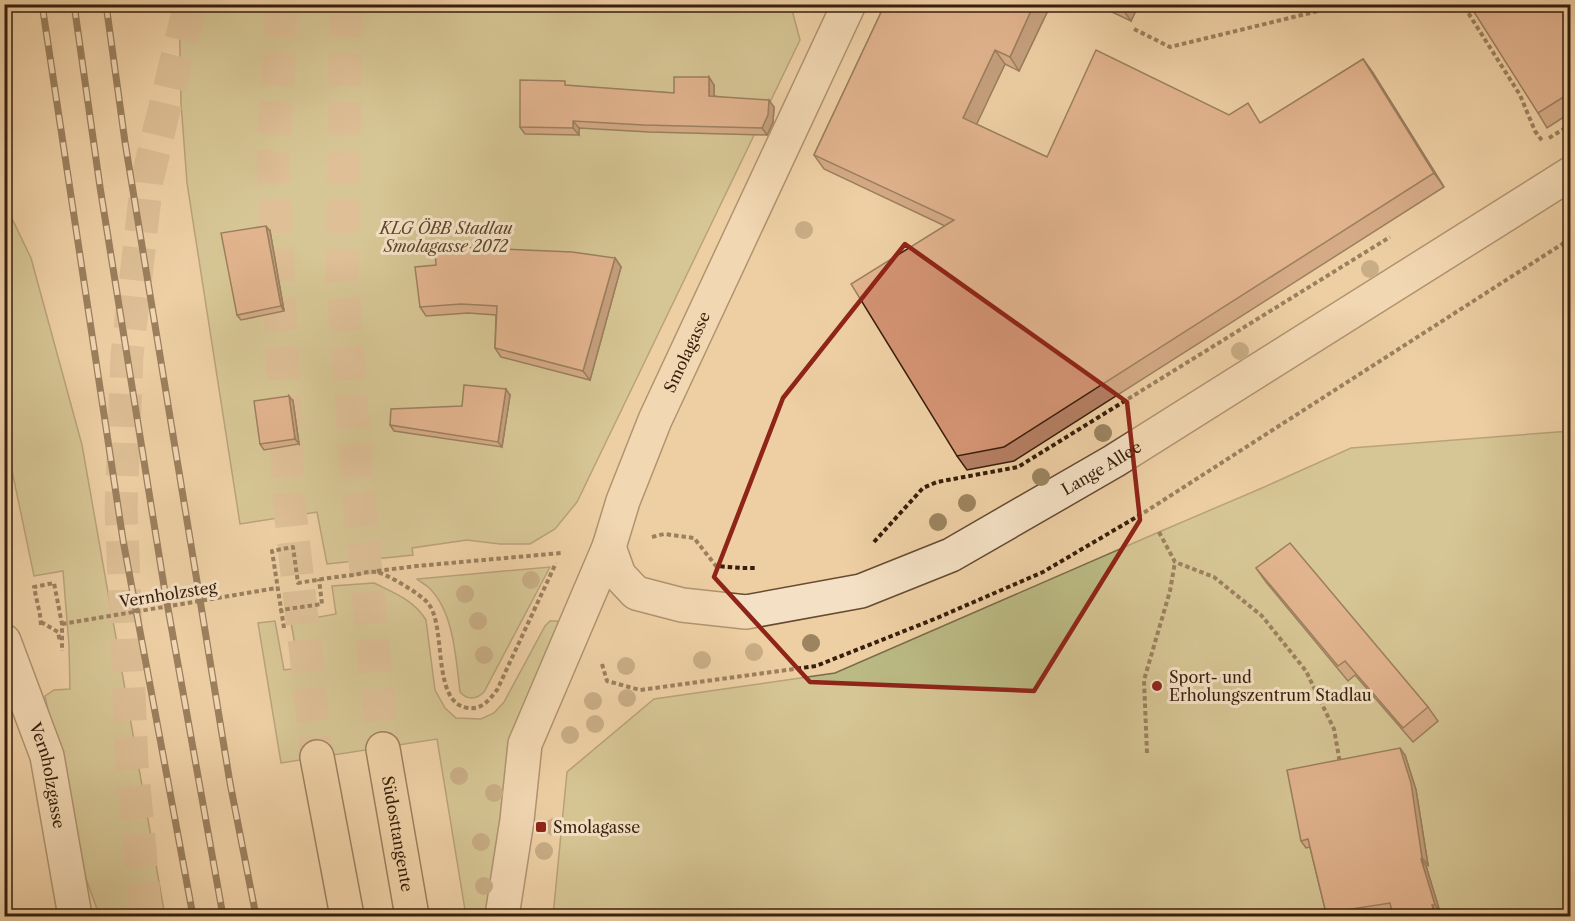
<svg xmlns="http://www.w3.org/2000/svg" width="1575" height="921" viewBox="0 0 1575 921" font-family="'Libre Caslon Text',serif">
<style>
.green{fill:#bbba84;stroke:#7a6c48;stroke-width:1.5}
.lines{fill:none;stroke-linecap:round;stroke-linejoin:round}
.highway-tunnel{stroke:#caac85;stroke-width:33;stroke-dasharray:33 16;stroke-linecap:butt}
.minor-casing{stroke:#664b31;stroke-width:36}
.highway-casing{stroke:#381f0b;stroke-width:36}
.path{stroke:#381f0b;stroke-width:4;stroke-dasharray:4.5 3;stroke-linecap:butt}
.minor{stroke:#f4e0c4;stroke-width:33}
.highway{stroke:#eecfa4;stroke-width:33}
.rail-casing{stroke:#381f0b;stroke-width:7}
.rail{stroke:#f4e0c4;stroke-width:4.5;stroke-dasharray:14;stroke-linecap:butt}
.path-bridge{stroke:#381f0b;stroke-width:4;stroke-dasharray:4.5 3;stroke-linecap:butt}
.tree{fill:#9c8460}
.wall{fill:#b57e63;stroke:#381f0b;stroke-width:1.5}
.shaded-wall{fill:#946750;stroke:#381f0b;stroke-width:1.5}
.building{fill:#d39373;stroke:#381f0b;stroke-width:1.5}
.marked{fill:none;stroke:#8f2418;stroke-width:4.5;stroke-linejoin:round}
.poi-dot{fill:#8f2418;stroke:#f4e0c4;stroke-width:2}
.labels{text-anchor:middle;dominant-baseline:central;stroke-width:6;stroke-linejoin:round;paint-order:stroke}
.park-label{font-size:16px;font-style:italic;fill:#594629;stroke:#f4e0c4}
.street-label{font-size:16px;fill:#381f0b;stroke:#f4e0c4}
.poi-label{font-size:16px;fill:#381f0b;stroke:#f4e0c4;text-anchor:start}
</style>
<rect width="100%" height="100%" fill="#eecfa4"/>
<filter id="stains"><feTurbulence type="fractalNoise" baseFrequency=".00333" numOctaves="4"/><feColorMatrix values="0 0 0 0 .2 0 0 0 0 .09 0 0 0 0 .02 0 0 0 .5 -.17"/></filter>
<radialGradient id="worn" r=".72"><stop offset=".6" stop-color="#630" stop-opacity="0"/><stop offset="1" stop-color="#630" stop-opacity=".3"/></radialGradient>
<path class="green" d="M697,4L792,10L800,40L577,502L555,529L530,544H500L467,540L412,548L413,555L327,564L317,512L240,524L187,183L181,103L179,5Z
M4,202L31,258L82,445L165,916H98L97,909L81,865L45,696L54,690L70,689L69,645L63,571L34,576L10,461H5Z
M1570,431V916H553L567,772L654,699L835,673L1159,532L1262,488L1351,448Z
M550,567L484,692C476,700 467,700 460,692C456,660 454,610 428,587C425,584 420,582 417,579Z
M374,583C394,593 414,600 426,620L435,690L445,708L456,718L481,719L494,713L504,702L545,626L550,621H557L565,627L489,916H466L437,739L281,763L258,623L275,621L284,670L299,668L291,622L336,614L332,586Z"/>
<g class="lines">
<path class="highway-tunnel" d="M282,4L273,163L289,500L317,757
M347,4L346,20L342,275L357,479L383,749
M146,916L132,763L121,509L127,355L147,180L190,4"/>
<g class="minor-casing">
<g id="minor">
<path id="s1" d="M609,547L619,575L636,593L682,605L746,612L861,591L951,555L1114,461L1570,174"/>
<path id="s2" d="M4,641L47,756L75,916"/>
<path id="s3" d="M502,916L517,820L525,744L609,547L623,501L655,420L849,4"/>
</g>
</g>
<g class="highway-casing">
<g id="highway">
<path id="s4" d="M383,749L412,916"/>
<path d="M317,757L347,916"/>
</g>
</g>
<path class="path" d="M1477,4L1467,11L1520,95L1535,131L1543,142
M1134,29L1170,47L1347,4
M1549,138L1570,125
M1159,532L1175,562L1214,577L1262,616L1306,671L1334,729L1340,763
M652,537L664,534L694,538L716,566L742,568H756
M874,542L923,488L937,482L1018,467L1390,237
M377,571L417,566L561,553
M282,613L281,610L322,604L319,579
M41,622L58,632L60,642
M41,625L40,615L34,587L54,583L62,624V651
M284,628L272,551L293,547L298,583C316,580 334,577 353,575C360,574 369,571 376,572C386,573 420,594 427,602C448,624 430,703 468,708C482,710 489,700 497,690L556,563
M602,664L607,681L640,690L816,666L937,618L1043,572L1145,512L1570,239
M1147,753L1144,680L1170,591L1175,562"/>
<use href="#minor" class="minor"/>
<use href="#highway" class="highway"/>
<g class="rail-casing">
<path id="rail" d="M42,4L123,540L193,916
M74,4L100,187L164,586L223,916
M106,4L125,142L230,783L256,916"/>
</g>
<use href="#rail" class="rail"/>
<path class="path-bridge" d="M62,624L277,588"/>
</g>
<g class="tree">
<circle cx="804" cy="230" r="9"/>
<circle cx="1370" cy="269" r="9"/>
<circle cx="1240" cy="351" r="9"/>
<circle cx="1103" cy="433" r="9"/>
<circle cx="1041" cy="477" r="9"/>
<circle cx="967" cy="503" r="9"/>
<circle cx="938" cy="522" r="9"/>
<circle cx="531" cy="580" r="9"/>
<circle cx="465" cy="594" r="9"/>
<circle cx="478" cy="621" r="9"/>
<circle cx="811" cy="643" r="9"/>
<circle cx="754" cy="652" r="9"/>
<circle cx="484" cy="655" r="9"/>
<circle cx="702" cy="660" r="9"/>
<circle cx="626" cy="666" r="9"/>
<circle cx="627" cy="698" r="9"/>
<circle cx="593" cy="701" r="9"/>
<circle cx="595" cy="724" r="9"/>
<circle cx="570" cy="735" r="9"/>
<circle cx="459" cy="776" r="9"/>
<circle cx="494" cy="793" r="9"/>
<circle cx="554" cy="827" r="9"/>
<circle cx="481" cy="842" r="9"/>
<circle cx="544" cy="851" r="9"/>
<circle cx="484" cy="886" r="9"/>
</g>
<path class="wall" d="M885,4H1051L1019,71L1005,64L976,124L1047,157L1229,115L1261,123L1363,59L1373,73L1444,187L1014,461L967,470L957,456L945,226L824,169L814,155Z
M1095,4H1139L1131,21Z
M1570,4V113L1547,128L1538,113Z
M714,85V96L774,107L773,122L767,135L649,132L579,128V135L525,134L520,127L568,86L674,93Z
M270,231L284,311L241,320L237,315Z
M615,258L621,267L590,380L501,357L495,348L496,315L468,313L426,316L420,307Z
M510,395L502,447L394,431L390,425L462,406Z
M293,401L299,444L264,450L260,444Z
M1256,568L1428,707L1438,721L1413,742L1355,675L1348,681L1266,582Z
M1405,755L1416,790L1428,865L1426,866L1440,912L1437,913L1438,916H1393L1392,911L1356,916H1328L1326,913L1310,847L1306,848L1301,841Z"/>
<path class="shaded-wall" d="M1034,4H1051L1019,71L1010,57Z
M1122,4H1139L1131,21L1121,7Z
M995,50L1005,64L973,132L963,118Z
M1363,59L1373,73L1444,187L1434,173Z
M709,77L714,85V103L709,96Z
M769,100L774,107L773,122L767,135L762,128Z
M573,121L579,128V135L573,128Z
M266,226L270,231L284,311L281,306Z
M615,258L621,267L590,380L583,371Z
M506,389L510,395L502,447L498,442Z
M289,396L293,401L299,444L295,439Z
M1400,748L1405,755L1416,790L1428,865L1422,858Z
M1421,859L1426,866L1440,912L1435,905Z
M1432,905L1437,913L1438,916H1435Z"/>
<path class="building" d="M885,4H1034L1010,57L995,50L963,118L1047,157L1096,50L1229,115L1248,103L1260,123L1363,59L1434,173L1004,447L957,456L851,284L954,220L814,155Z
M1469,4H1570V93L1538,113Z
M674,77H709V96L769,100L768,115L762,128L644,125L573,121V128L520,127V80L565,81V85L674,93Z
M266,226L281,306L237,315L221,233Z
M456,247L572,252L615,258L583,371L495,348L497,306L461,304L420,307L415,267L436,265L435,250Z
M464,385L506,389L498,442L390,425L391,409L462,406Z
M289,396L295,439L260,444L254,401Z
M1290,543L1428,707L1403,728L1345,661L1338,666L1256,568Z
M1400,748L1411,783L1422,858L1421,859L1435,905H1432L1435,916H1393L1390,903L1326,913L1308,839L1301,841L1287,770Z"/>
<path d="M0 0H1575V921H0ZM905,244L1127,402L1140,520L1034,691L810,682L714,577L783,398Z" fill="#eecfa4" fill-opacity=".55" fill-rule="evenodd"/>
<path class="marked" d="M905,244L1127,402L1140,520L1034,691L810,682L714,577L783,398Z"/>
<g class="poi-dot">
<circle cx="1157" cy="686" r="6"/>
<rect x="535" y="821" width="12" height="12" rx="3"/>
</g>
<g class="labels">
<g class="park-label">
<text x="446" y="228">KLG ÖBB Stadlau<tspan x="446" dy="18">Smolagasse 2072</tspan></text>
</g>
<g class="street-label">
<text stroke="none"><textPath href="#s3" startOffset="598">Smolagasse</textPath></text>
<text stroke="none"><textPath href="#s1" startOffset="554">Lange Allee</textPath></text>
<text transform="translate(168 594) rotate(-9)">Vernholzsteg</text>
<text stroke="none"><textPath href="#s2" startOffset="142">Vernholzgasse</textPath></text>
<text stroke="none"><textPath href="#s4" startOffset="86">Südosttangente</textPath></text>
</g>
<g class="poi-label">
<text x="1169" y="677">Sport- und<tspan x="1169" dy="18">Erholungszentrum Stadlau</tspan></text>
<text x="553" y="827">Smolagasse</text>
</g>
</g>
<rect width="1575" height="921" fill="none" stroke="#eecfa4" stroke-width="24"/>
<rect x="6" y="6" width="1563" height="909" fill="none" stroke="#381f0b" stroke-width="3"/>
<rect x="12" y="12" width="1551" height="897" fill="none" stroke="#381f0b" stroke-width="1.5"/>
<rect width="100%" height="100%" filter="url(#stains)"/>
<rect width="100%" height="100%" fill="url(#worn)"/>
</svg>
